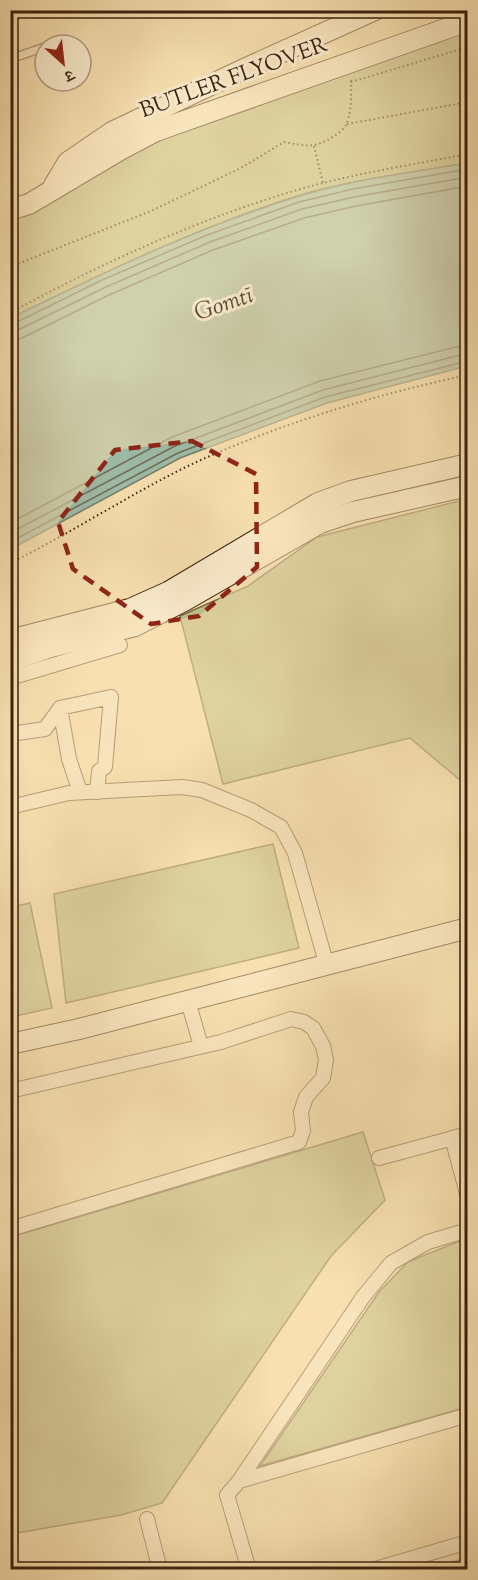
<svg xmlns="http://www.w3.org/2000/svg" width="478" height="1580" viewBox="0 0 478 1580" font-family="'Sorts Mill Goudy','Noto Serif Devanagari',serif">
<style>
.green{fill:#bec28b;stroke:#7d704c;stroke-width:1.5}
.water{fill:#9ebda9;stroke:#777e6b;stroke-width:1.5}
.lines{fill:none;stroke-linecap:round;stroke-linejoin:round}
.shore{stroke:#6d6e5b;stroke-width:1.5}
.lane-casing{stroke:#6b4f36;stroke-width:10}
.street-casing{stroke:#6b4f36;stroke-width:16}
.secondary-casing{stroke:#3c1f0d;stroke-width:22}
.path{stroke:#3c1f0d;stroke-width:2;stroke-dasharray:1.5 3;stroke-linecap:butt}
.lane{stroke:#faebcc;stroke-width:7}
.street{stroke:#faebcc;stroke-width:14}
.secondary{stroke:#faebcc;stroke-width:20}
.marked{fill:none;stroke:#8f2418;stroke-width:4.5;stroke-dasharray:12 8;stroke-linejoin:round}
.labels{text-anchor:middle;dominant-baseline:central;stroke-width:6;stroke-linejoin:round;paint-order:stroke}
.street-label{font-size:22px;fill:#3c1f0d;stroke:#faebcc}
.water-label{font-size:24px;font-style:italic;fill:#594e3c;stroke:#faebcc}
</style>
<rect width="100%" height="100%" fill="#f8e0b0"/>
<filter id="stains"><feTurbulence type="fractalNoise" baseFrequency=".00333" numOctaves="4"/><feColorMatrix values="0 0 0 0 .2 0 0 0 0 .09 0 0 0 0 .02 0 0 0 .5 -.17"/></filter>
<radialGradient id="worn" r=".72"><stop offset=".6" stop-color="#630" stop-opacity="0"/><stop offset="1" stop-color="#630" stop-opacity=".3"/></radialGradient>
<path class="green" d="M467,24V163C411,173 352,179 297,196C198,227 103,273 11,318V216L150,140Z
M467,499V779L461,781L410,738L223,784L180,616L248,586L317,537Z
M273,844L299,948L66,1003L54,894Z
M30,903L52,1008L11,1017V907Z
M363,1132L385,1200L331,1256L162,1503L121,1515L11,1534V1237Z
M467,1238V1407L260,1466L379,1292L408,1262Z
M467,1558V1569H427Z"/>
<path class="water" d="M467,163V366L327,403L180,458L11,549V318C103,273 198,227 297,197C352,179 411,173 467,163Z"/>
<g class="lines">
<path class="shore" d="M10,323H15L102,280L207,235L299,202L353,189L468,169
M10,331L18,330L106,287L210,242L302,209L354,197L468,177
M10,340L22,338L109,295L213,250L304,218L356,206L468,186
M10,523L172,437L320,381L468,344
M10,533L175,446L323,390L468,353
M10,542L178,453L325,397L468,361"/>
<g class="lane-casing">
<path id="lane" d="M10,59L45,47"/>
</g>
<g class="street-casing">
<path id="street" d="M10,678L120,645
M60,708L69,759L80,792
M10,734L45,729L60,708L111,697L105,767L99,771L97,792
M10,807L69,793L182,787L202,790L251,810L281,827L295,853L327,966
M188,1001L201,1046
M10,1091L221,1042L291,1019L304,1022L313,1028L323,1046L326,1060L323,1078L306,1097L301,1112L303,1131L299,1142L10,1229
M452,1138L468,1197
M379,1158L468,1134
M239,1481L468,1415
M147,1519L160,1570
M249,1570L227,1495L239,1481L363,1297L391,1263L428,1242L468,1230
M372,1570L468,1542"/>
</g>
<g class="secondary-casing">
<path id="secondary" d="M53,187L68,162L112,132L242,70L375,10
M10,210L29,204L120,150L156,131L468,21
M10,640L130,609L168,592L318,503L351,491L468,464
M10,661L51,647L135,626L184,601L320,523L353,512L468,486
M10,1044L79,1029L468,928"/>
</g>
<path class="path" d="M351,82L468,47
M347,124L468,102
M314,146L323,183
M10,267L151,211L241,168L284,142C306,146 315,149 334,136C339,133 345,128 347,123C352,110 351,93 351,80
M10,313C100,264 196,220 294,191C351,174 410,165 468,154
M10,563C76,531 137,489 203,459C287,422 377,394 468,375"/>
<use href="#lane" class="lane"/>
<use href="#street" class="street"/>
<use href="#secondary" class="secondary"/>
</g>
<path d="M0 0H478V1580H0ZM192,441L256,474L257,567L199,616L151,624L73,569L58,522L115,450Z" fill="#f8e0b0" fill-opacity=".55" fill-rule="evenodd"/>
<path class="marked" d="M192,441L256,474L257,567L199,616L151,624L73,569L58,522L115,450Z"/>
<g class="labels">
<g class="street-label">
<text transform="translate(234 79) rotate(-20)">BUTLER FLYOVER</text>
</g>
<g class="water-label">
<text transform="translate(224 305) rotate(-19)">Gomtī</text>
</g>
</g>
<rect width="478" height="1580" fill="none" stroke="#f8e0b0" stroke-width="36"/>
<rect x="12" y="12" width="454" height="1556" fill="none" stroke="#3c1f0d" stroke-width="3"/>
<rect x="18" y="18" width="442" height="1544" fill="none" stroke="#3c1f0d" stroke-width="1.5"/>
<g transform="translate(63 63) rotate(153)"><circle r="28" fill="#faebcc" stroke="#ae9980" stroke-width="1.5"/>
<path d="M0-4.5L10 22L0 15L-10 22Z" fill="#8f2418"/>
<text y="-9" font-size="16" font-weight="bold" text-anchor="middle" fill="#3c1f0d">उ</text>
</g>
<rect width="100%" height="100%" filter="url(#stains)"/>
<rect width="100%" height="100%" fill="url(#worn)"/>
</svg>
